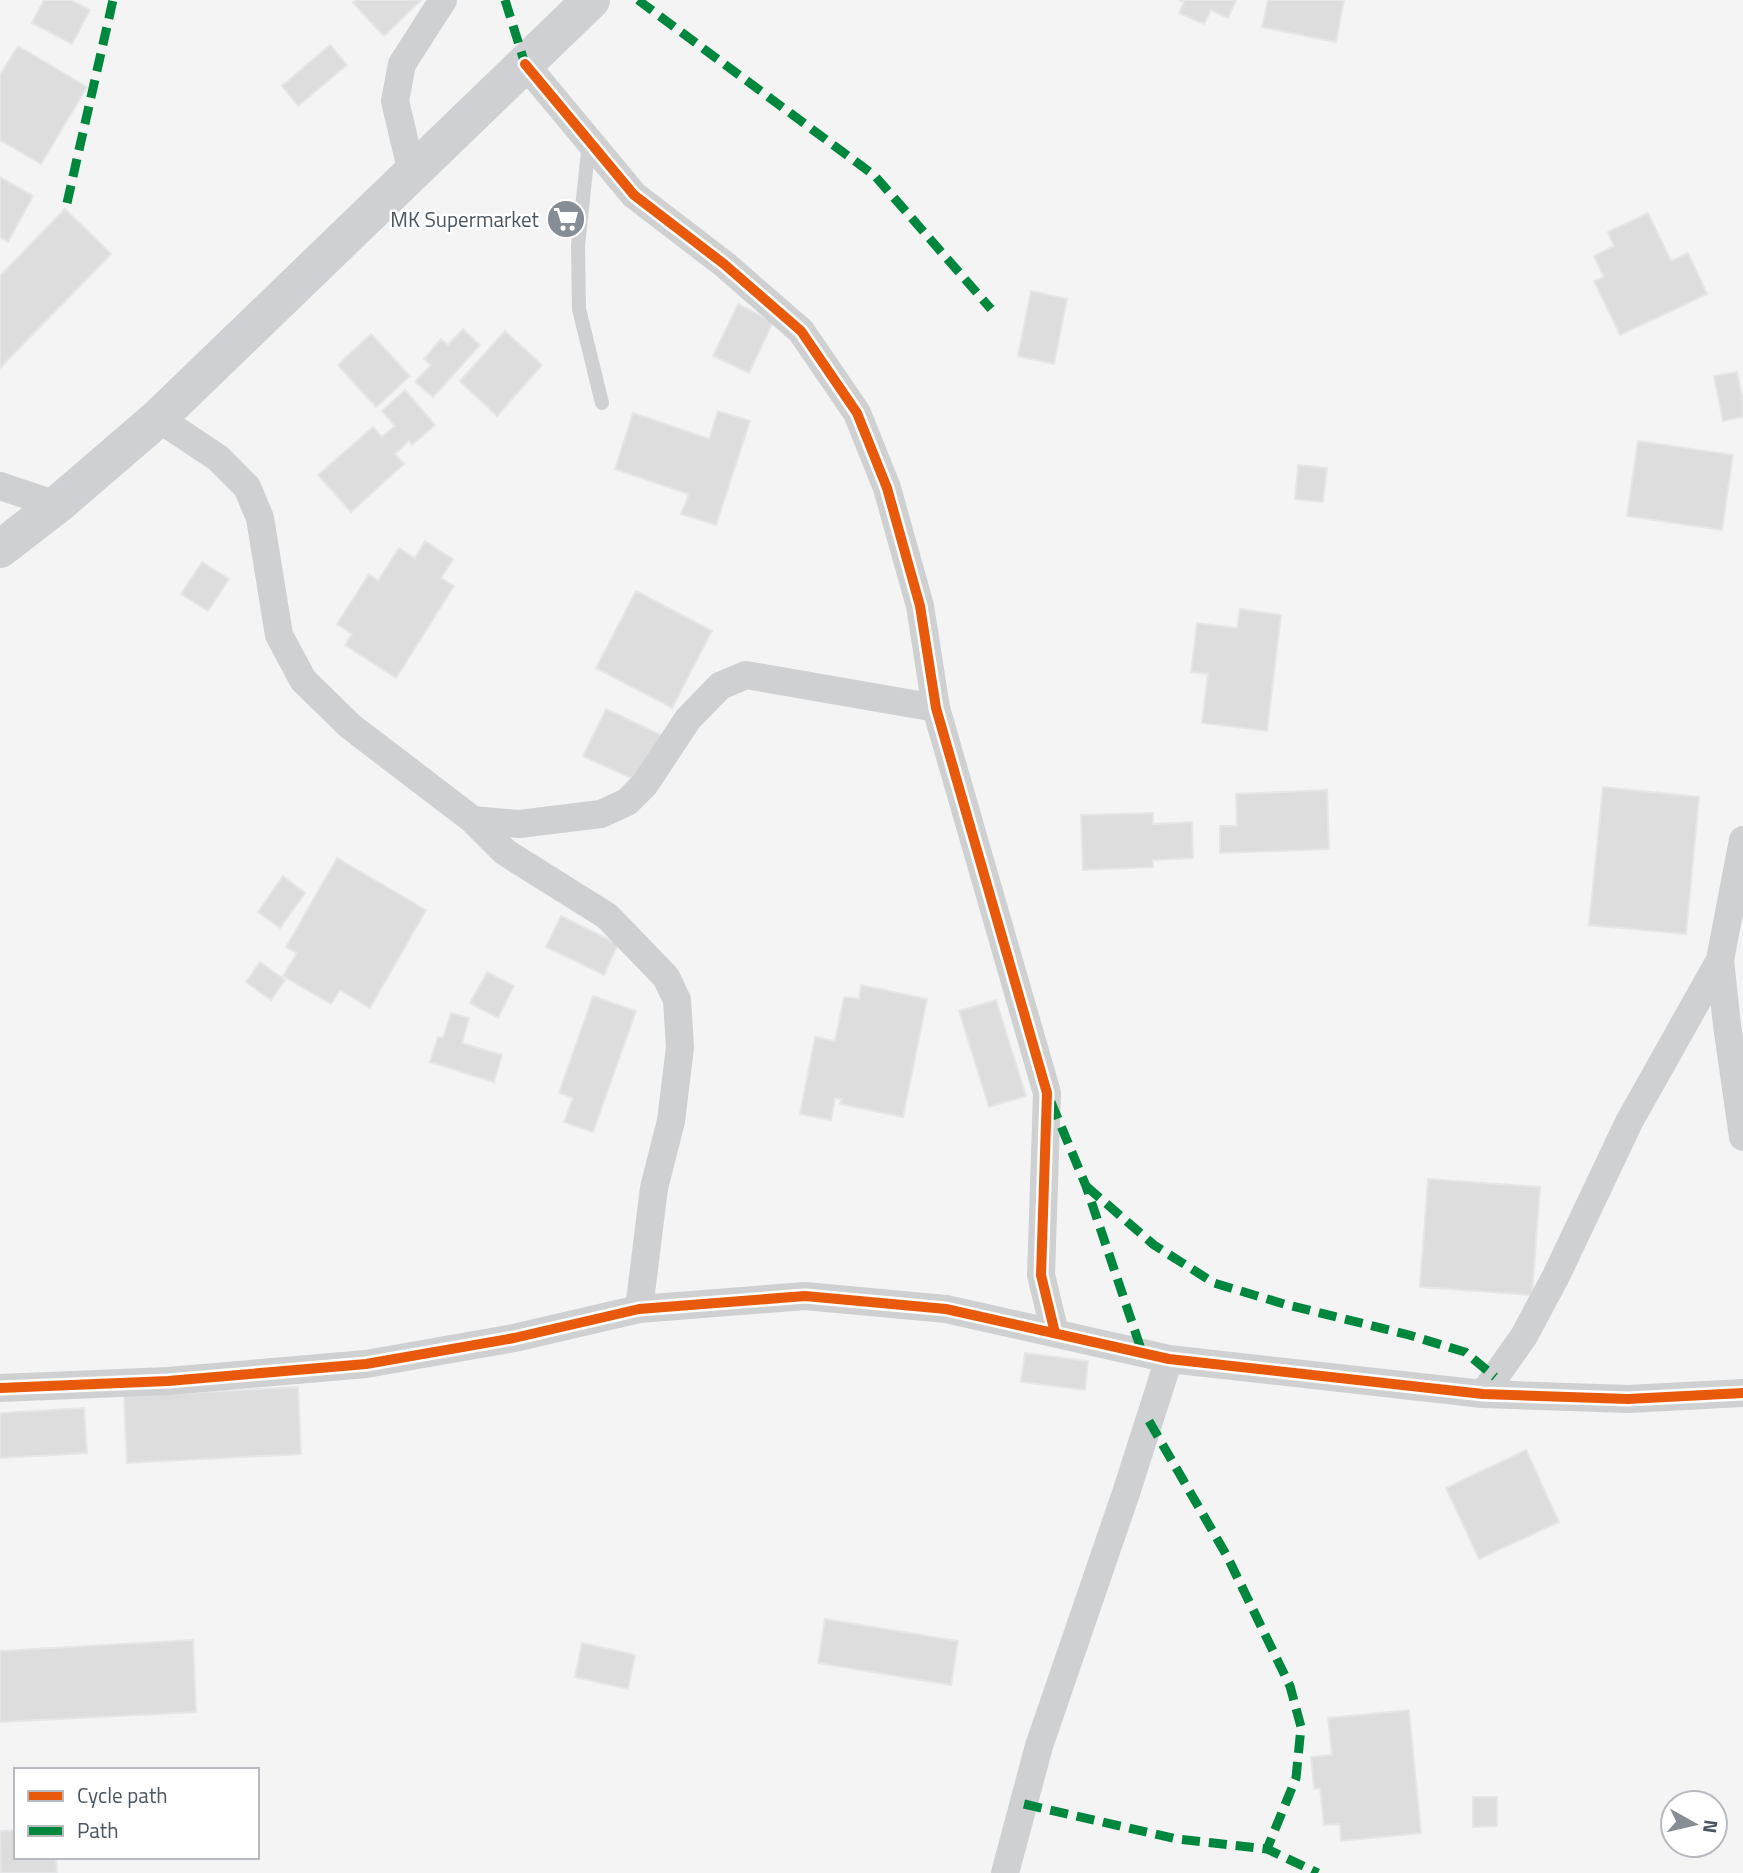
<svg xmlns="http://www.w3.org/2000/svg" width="1743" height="1873" viewBox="0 0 1743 1873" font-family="'Titillium Web',sans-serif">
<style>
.building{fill:#ddddde;stroke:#e5e6e7;stroke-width:2}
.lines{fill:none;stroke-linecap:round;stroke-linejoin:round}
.service{stroke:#ced0d2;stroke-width:14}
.minor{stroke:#ced0d2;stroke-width:28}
.secondary{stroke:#ced0d4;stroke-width:38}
.quiet{stroke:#00873e;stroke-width:9;stroke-dasharray:18 9;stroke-linecap:butt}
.cycleway-casing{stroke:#fff;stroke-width:15}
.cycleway{stroke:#e8590c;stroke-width:10}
.labels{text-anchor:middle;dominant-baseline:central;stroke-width:5;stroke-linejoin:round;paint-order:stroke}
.poi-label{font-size:21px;fill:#4a5661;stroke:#fff;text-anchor:end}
</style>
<rect width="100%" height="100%" fill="#f4f4f4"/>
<path class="building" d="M44,0H71L90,10L72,44L32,23Z
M356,0H421L384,36L353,3Z
M1179,0H1236L1228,18L1211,10L1204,24L1179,13L1184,2Z
M1268,0H1344L1336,42L1262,27Z
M330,45L347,65L298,106L282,86Z
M18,46L87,87L41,164L0,140V75Z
M0,177L33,196L8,242L0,237Z
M65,209L111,254L0,368V276Z
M1648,213L1671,261L1688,253L1707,294L1620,335L1594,281L1604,277L1594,256L1614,246L1608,232Z
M1031,291L1067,299L1054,364L1018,356Z
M738,304L773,322L749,373L713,356Z
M463,329L480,345L433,397L415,382L431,365L424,359L441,339L448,345Z
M505,331L542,365L497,416L460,381Z
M371,334L410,376L376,407L338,365Z
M1737,372L1743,402V417L1723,421L1714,376Z
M405,390L435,425L412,445L409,441L395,454L404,464L351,512L318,475L373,427L382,437L395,426L382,411Z
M718,411L750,421L716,525L681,514L689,494L615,469L633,413L709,439Z
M1638,441L1733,455L1722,530L1627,516Z
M1298,465L1327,468L1323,502L1295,499Z
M425,541L453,559L441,578L454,586L396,678L345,645L352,634L337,624L369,574L378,581L399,548L415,558Z
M202,562L229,579L208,611L181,594Z
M636,591L712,631L672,708L596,668Z
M1240,609L1281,615L1267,731L1202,723L1208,674L1191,672L1197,623L1237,628Z
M606,709L661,735L639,782L583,756Z
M1603,787L1699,797L1686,934L1589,925Z
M1327,790L1329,849L1220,853V826H1237L1236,794Z
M1153,813V824L1192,822L1193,858L1153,860V867L1083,870L1081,815Z
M337,858L426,910L370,1008L340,990L331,1004L283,976L297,953L286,947Z
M283,876L305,893L280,928L258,912Z
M561,916L618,944L604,975L546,947Z
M260,962L285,980L271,1000L246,982Z
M487,972L514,986L498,1018L470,1003Z
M861,985L927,999L903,1117L840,1104L842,1099L835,1098L831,1120L800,1114L815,1037L835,1041L844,997L859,999Z
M593,996L636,1011L593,1132L564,1122L573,1098L559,1093Z
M996,1000L1026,1096L989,1107L959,1011Z
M451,1013L469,1018L462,1043L502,1055L494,1082L430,1062L438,1037L443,1038Z
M1428,1179L1540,1187L1532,1295L1420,1287Z
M1025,1353L1088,1361L1085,1390L1021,1382Z
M298,1387L301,1454L127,1463L124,1396Z
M84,1408L87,1453L0,1458V1413Z
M1526,1450L1559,1522L1479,1559L1446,1488Z
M825,1619L958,1641L951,1685L818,1663Z
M193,1640L196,1712L0,1722V1651Z
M582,1643L635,1655L628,1689L575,1677Z
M1409,1710L1421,1833L1341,1841L1340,1824L1324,1825L1320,1788L1314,1789L1311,1757L1332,1755L1328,1718Z
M1473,1797H1497V1826L1473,1827Z
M16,1830V1857H56L57,1873H1L0,1831Z"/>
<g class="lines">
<path class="service" d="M589,142L578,246L579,309L602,403"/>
<path class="minor" d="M525,64L634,195L724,264L801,331L857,413L887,488L920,606L936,708L1047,1093L1041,1275L1055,1333
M412,173L395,101L402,64L443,0
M158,418L218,458L247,487L260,518L279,635L303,680L350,726L473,820L519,824L601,814L627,802L645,784L688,719L720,686L746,675L936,708
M0,486L57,505
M473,820L505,852L607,916L666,977L677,1000L680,1047L671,1121L654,1188L639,1309
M1743,840L1720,960L1727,1025L1743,1137
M0,1388L168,1381L366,1364L514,1338L639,1309L805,1296L946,1309L1169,1359L1483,1394L1628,1399L1743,1393
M1483,1394L1524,1336L1556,1276L1629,1122L1720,960
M1005,1873L1039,1746L1126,1493L1169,1359"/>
<path class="secondary" d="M0,549L57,505L158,418L591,0"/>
<path class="quiet" d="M505,0L525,64
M638,0L875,176L991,309
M67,203L113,0
M1051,1102L1086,1186L1142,1352
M1086,1186L1154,1245L1214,1283L1284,1304L1409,1335L1465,1352L1495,1377
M1149,1421L1227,1556L1290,1686L1301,1727L1296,1778L1267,1849
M1024,1804L1177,1839L1267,1849L1318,1873"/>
<g class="cycleway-casing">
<path id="cycleway" d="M525,64L634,195L724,264L801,331L857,413L887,488L920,606L936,708L1047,1093L1041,1275L1055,1333
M0,1388L168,1381L366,1364L514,1338L639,1309L805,1296L946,1309L1169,1359L1483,1394L1628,1399L1743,1393"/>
</g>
<use href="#cycleway" class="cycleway"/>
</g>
<defs>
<g id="supermarket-disc" transform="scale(2.0125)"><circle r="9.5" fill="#868d94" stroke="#fff"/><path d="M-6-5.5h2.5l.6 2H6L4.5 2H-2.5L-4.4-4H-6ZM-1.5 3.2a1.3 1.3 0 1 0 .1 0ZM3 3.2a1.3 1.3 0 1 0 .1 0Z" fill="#fff"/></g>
</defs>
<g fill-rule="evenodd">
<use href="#supermarket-disc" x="566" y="219"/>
</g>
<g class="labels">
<g class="poi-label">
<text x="539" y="219">MK Supermarket</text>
</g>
</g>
<rect x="14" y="1768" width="245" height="91" fill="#ffffff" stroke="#b7bbc0" stroke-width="2"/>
<rect x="28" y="1791" width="35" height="10" fill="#e8590c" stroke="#b7bbc0" stroke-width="2"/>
<text x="77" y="1803" font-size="21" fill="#4a5661">Cycle path</text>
<rect x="28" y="1826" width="35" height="10" fill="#00873e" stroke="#b7bbc0" stroke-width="2"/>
<text x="77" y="1838" font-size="21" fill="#4a5661">Path</text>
<g transform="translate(1694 1824) rotate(98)"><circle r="33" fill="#ffffff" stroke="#b7bbc0" stroke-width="2"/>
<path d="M0-5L12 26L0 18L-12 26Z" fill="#868d94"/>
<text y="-10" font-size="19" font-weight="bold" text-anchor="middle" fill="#4a5661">N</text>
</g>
</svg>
